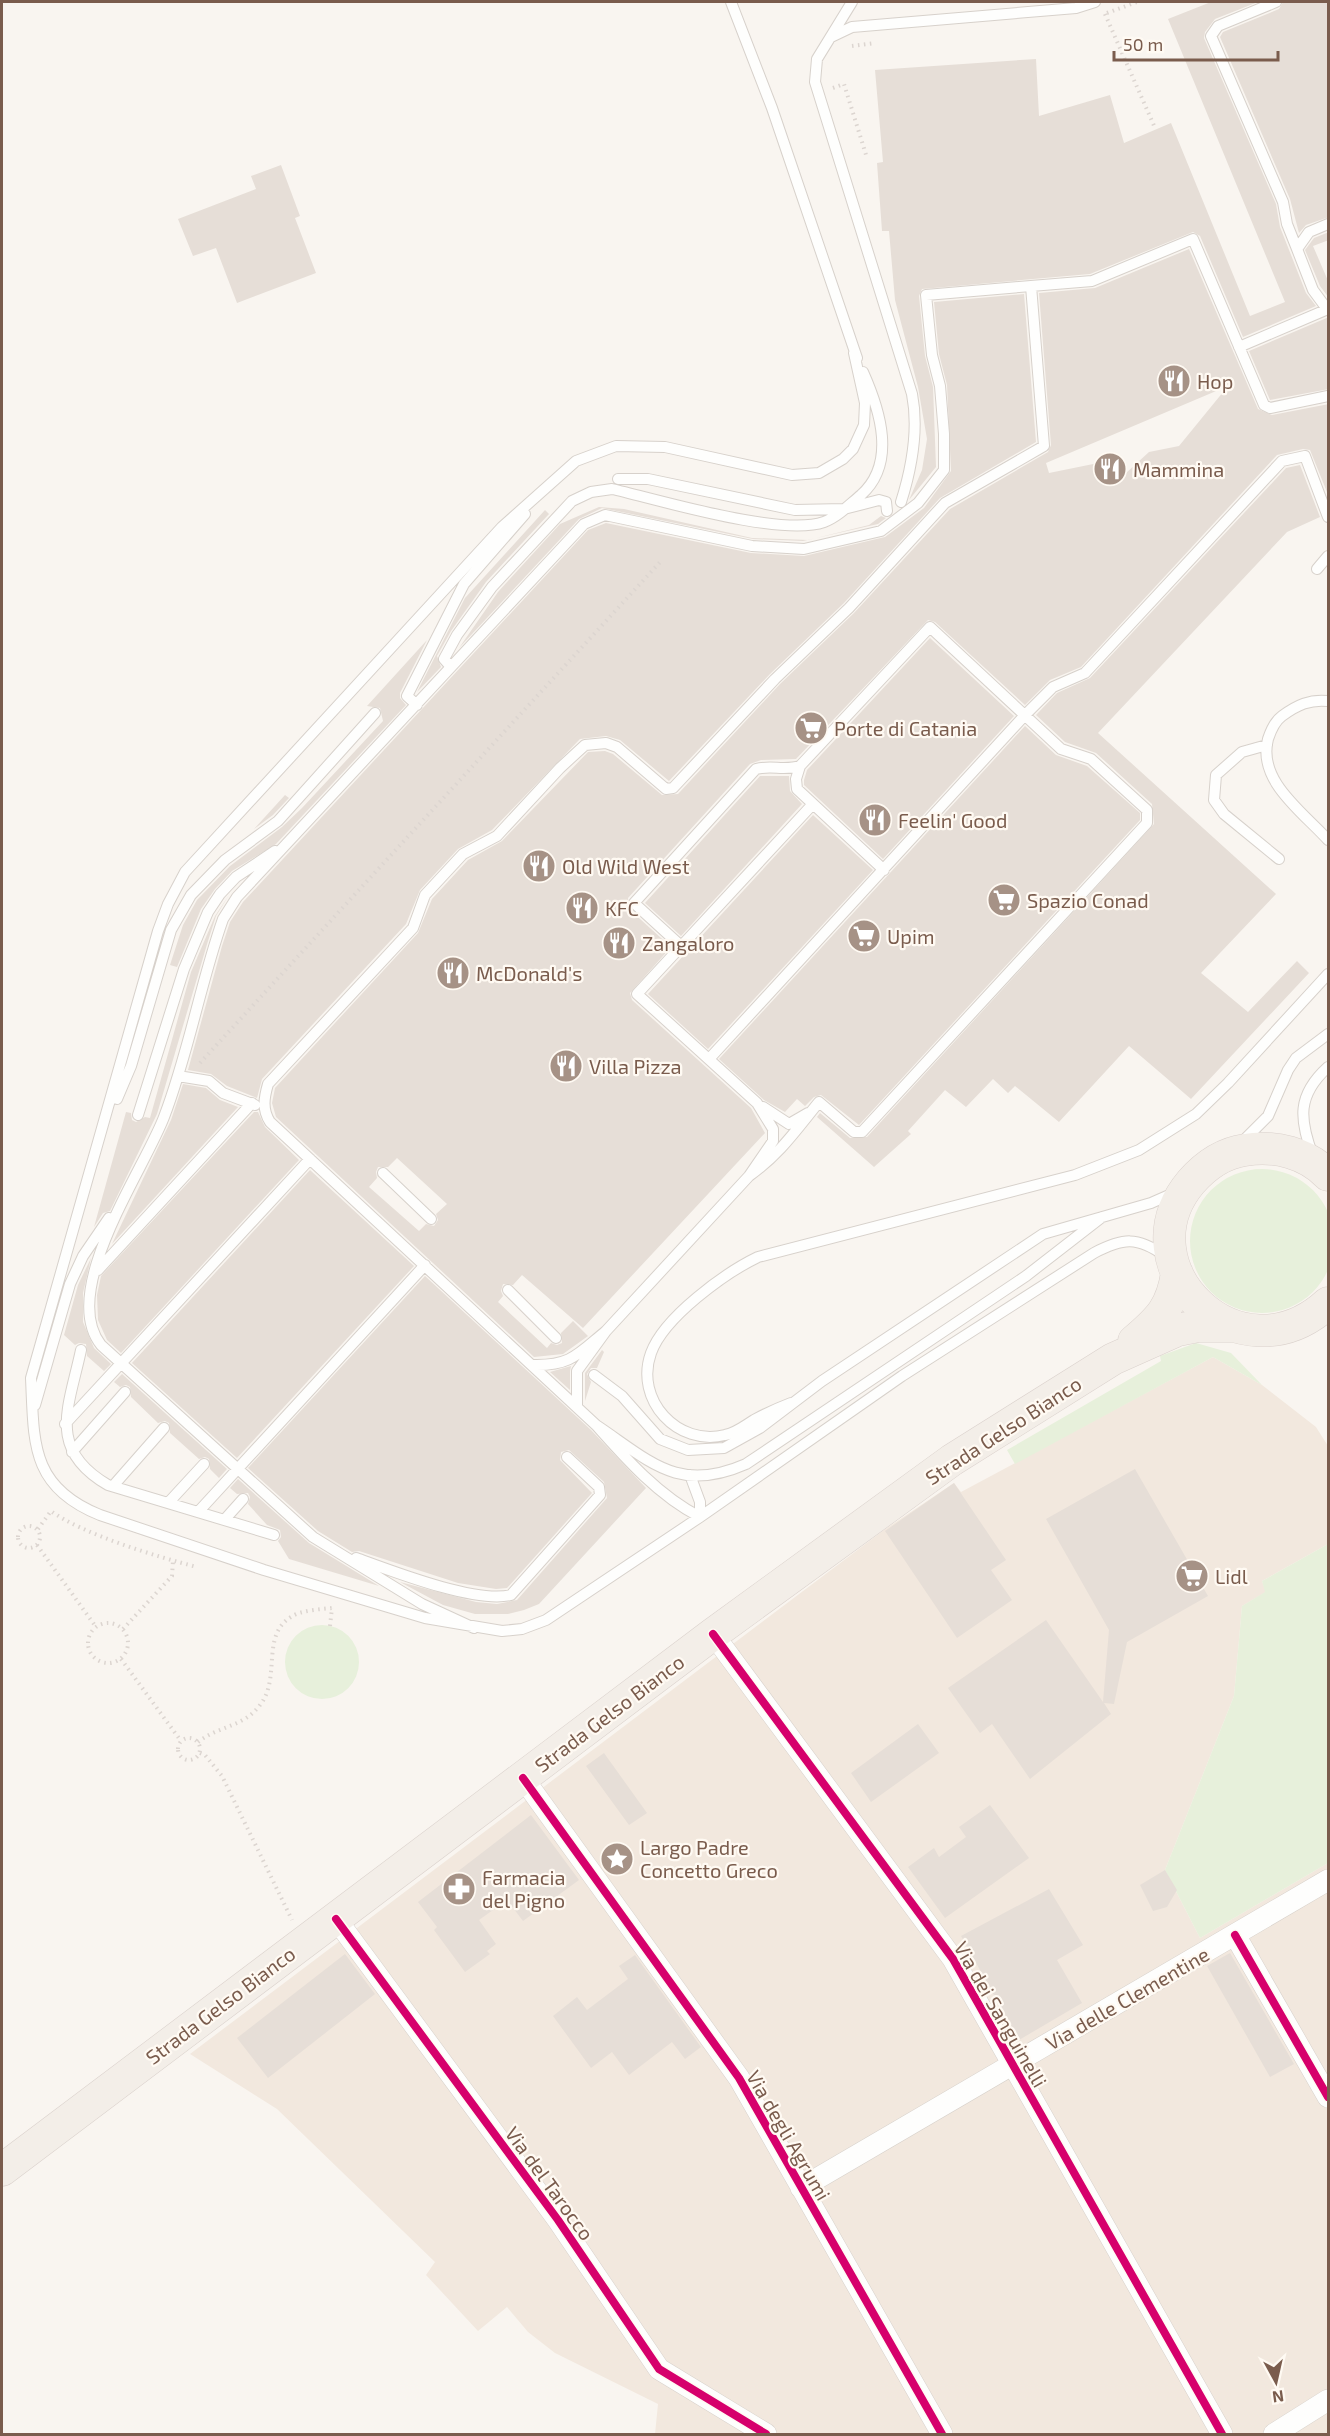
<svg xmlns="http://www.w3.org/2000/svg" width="1330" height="2436" viewBox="0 0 1330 2436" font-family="'Exo 2',sans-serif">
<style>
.residential{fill:#f2e8de}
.green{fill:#e7f0db}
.building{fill:#e6ded7;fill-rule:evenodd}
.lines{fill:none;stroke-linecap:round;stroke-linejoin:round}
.lane-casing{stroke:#d7d1cb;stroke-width:12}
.street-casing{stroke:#d7d1cb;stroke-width:22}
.primary-casing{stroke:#dad1cc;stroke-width:33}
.path{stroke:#dcd5d0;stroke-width:4;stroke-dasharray:1.5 4.5;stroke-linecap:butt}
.lane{stroke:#fefefd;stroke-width:10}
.street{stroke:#fefefd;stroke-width:21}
.primary{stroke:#f3eee8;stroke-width:32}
.cycleway-casing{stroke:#fffaf3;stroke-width:11}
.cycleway{stroke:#d6006c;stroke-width:8}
.labels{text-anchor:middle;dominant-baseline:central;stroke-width:4.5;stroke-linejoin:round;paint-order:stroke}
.poi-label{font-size:20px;fill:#7a5c4d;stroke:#fffaf3;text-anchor:start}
.street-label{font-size:20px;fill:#7a5c4d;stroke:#fffaf3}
</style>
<rect width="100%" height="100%" fill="#f9f5f0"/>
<path class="residential" d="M1213,1357L1262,1385L1316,1427L1328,1446V1544L1262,1581L1266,1592L1242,1606L1234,1696L1165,1870L1200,1938L1328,1863V2434H655L658,2404L555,2353L528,2332L507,2307L478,2331L426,2275L435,2262L277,2109L190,2054L884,1530L954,1483L961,1492Z"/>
<path class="green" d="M1190 1241a72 72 0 1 1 144 0a72 72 0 1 1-144 0Z
M1196,1343L1231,1353L1262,1385L1213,1357L1015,1464L1007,1450L1161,1361L1160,1356Z
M1328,1544V1863L1200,1938L1165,1870L1234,1696L1242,1606L1265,1592L1262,1581Z
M285 1662a37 37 0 1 1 74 0a37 37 0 1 1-74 0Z"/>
<path class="building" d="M1211,2H1258L1215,19L1205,32L1204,38L1276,204L1280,227L1306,293L1316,306L1243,337L1200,236L1193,232L1090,274L922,289L919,296L925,356L933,387L936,467L909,500L922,470L927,439L918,387L895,300L889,231H882L877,163L883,162L875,70L1036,59L1039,116L1110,95L1124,143L1171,123L1250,316L1285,302L1168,19Z
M1283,2H1329V217L1306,225L1299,233L1290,199L1220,37L1223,32L1279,9Z
M281,165L300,216L295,218L316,273L237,303L216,248L193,256L178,219L256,189L251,176Z
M1329,232V240L1313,246L1329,283V298L1320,286L1305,250L1314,238Z
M1189,249L1258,409L1272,415L1329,404V497L1310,450L1303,449L1277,455L1081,667L1050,680L1025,705L935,622L928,620L796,759L761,760L750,764L628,898L629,909L671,947L630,993L632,1000L751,1108L765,1133L583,1328L522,1275L513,1285L503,1284L501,1291L503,1296L498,1302L547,1348L551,1343L557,1345L562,1343L561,1333L573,1321L588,1336L563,1354L534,1357L276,1117L272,1103L275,1088L418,933L432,899L468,860L502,841L588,752L605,751L613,754L662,795L678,794L780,684L854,613L950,509L1048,452L1051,445L1039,293L1095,288ZM1228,386L1179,446L1149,452L1125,474L1108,461L1049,473L1046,463ZM397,1158L447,1204L436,1214L438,1220L434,1226L426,1224L419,1231L369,1187L377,1178L376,1172L378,1167H388Z
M1024,294L1036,442L940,498L844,603L770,674L669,781L620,740L606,736L580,739L492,830L458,849L420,890L406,924L262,1079L257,1098L227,1086L211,1074L188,1070L222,946L230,922L243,902L588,530L606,523L751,553L804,556L885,537L924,508L951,471L947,385L939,354L934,302Z
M1329,317V389L1270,400L1249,351Z
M1300,465L1320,517L1287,532L1098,733L1276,894L1201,973L1248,1012L1297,961L1309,973L1191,1099L1129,1046L1059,1122L1015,1086L1008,1093L993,1079L966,1107L945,1090L908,1131L911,1134L874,1167L817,1117L820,1113L850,1138L867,1137L1154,824L1152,804L1096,753L1065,742L1036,715L1057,693L1090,678L1286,468Z
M599,507L624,509L752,538L808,540L869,525L881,516L886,518L878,524L803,541L753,539L602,508L579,519L459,648L498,592L560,524Z
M545,510L549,514L486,582L451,631L437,656L441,667L417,692L465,598Z
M930,638L1014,716L883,859L804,785V780L807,770Z
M427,640L400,693V698L406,705L276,844L232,871L215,889L201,909L177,967L170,965L183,925L197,900L230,866L282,827L302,808L383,721L380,708L367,706Z
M1025,726L1056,755L1087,766L1140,813V820L859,1125L821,1095L814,1097L805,1106L797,1099L785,1112L764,1100L719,1059Z
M760,776H789L790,791L802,804L681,936L645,903Z
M285,795L289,798L273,815L254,829Z
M813,815L873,870L708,1049L648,994Z
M229,895L216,916L208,941L157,1114L110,1211L103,1213L94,1227L126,1112L131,1113L132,1120L136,1122L145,1117L150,1118L191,972L215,916Z
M183,1084L206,1088L220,1100L238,1107L112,1244L171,1120Z
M254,1112H258L265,1127L299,1160L121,1353L107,1340L98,1320L97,1295L101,1276Z
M310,1170L414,1266L237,1458L132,1363Z
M91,1258L83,1293V1322L94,1348L111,1364L104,1371L87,1356L86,1344L79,1343L75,1345L64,1335L78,1285Z
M425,1276L591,1430L646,1488L539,1604L524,1610L508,1614H475L443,1605L400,1582L476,1602L497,1604L517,1600L607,1498L604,1482L569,1450L561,1452L560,1460L592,1493L507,1588L496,1589L458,1583L359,1551L352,1552L318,1531L248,1468Z
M602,1350L604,1352L597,1368H591L587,1374L591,1382L585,1401V1373Z
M571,1366L570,1371V1390L550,1372Z
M122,1374L227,1469L219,1478L210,1469L209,1459L205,1457L199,1459L170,1433L169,1423L165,1421L158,1423L131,1397L130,1387L126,1385L120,1387L114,1382Z
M1135,1469L1208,1596L1127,1642L1114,1704L1104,1703L1111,1714L1030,1779L992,1724L980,1733L948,1688L1046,1620L1103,1702L1109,1630L1046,1519Z
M238,1479L309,1543L379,1586L289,1559L278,1541L281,1537L280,1530L267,1525L248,1504L250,1497L248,1493L237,1494L230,1488Z
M954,1483L1006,1560L991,1570L1012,1600L957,1638L885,1531Z
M918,1724L939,1753L871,1802L851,1773Z
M604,1753L647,1813L629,1825L586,1766Z
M990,1805L1029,1858L945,1918L908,1867L934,1848L939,1857L966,1837L959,1827Z
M531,1815L579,1880L523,1921L507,1900L479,1920L496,1944L487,1951L490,1954L465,1972L434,1930L437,1927L418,1902Z
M1165,1870L1177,1890L1167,1907L1153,1911L1140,1885Z
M1049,1889L1083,1945L1057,1960L1082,2003L1019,2040L961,1936Z
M1230,1953L1294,2064L1270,2077L1207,1966Z
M345,1954L375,1994L268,2078L237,2038Z
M635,1955L701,2047L685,2059L672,2042L629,2075L612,2052L591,2068L553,2016L577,1997L587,2010L628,1979L619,1966Z"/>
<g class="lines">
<g class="lane-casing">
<path id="lane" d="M731,2L772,108L857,358
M852,2L817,59L815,82L912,394C919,430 912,467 901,502
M1276,2L1218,26L1211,36L1283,202L1287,224L1297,249L1309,232L1328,224
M831,37L852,27L1076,8L1095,2
M1297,249L1313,290L1327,309
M1031,286L1092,281L1193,239L1264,405L1270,408L1328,396
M1239,347L1328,309
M854,353L865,403L864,425L853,449L843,459L819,473L792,475L665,447L616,446L576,461L502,527L185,872L168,904L158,931L31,1378C34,1442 30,1487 100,1515L264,1570L425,1618L502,1631L522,1629L546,1620L700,1517L902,1376L1094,1253C1123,1238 1137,1236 1165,1256
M618,479H648L795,510L844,509L879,500L886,502L887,511
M1317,569L1328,556
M451,667L444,659L457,635L492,587L572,501L591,492L612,489C660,500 781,537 824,522C838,517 850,504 861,495C897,463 880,410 863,372
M1328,701C1310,699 1297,705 1282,716C1275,721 1271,730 1268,739C1257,781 1303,812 1328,840
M417,705L407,696L464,584L525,514
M1267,745L1242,752L1216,775L1214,800L1224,814L1279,859
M800,766L796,779L797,789L884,870
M681,946L634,903L756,769C771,765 785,771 800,766L930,627L1061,749L1091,759L1147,810V823L862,1132H854L819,1102C796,1130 780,1154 749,1176
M709,1059L1025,715L1053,687L1085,673L1282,461L1305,456L1328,517
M178,1076L209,1081L223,1093L255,1105
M117,1099L131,1066L171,930L191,895L225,860L278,821L375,713
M763,1107L789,1124L808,1113
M138,1115L184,969L208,912L220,894L236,877L275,851
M1243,1141L1268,1116L1288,1070L1296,1058L1328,1034
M1313,1156C1299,1119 1297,1095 1328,1067
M383,1173L431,1219
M98,1270L252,1103
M508,1290L556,1338
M606,1331L749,1176L773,1141V1129L757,1103L637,994L812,805
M81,1350C69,1407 46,1449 108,1485L274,1535
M533,1365C571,1366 578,1354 606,1331L577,1371V1405
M594,1375L622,1396L660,1439L688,1450L724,1448L760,1428L822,1381L1043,1234L1151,1203L1176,1192
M791,1403C778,1408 765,1414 754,1420C744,1426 736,1433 725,1435C678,1447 634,1400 651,1353C664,1317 725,1273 758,1257L1075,1175L1139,1150L1196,1114L1228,1083L1328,974
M35,1405L70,1284L83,1256L109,1218
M65,1424L310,1159
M72,1452L125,1392
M690,1475L700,1502V1517C659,1496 626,1459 596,1425C650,1461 678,1494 746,1464L1026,1276L1102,1217
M113,1486L164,1428
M169,1502L204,1464
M199,1511L425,1265
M226,1518L243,1499
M356,1558C392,1571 476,1604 511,1595L600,1495L599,1487L567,1457
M474,1628L422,1604L313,1537L101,1345C58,1291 144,1170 164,1117C189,1052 200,984 223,919L237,897L584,524L605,515L752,546L804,549L881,531L918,503L944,470V434L940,386L932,355L926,295L1031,286L1044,446L945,503L849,608L775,679L673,788L666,789L617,747L606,743L585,745L560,768L497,836L463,854L425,895L413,928L268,1084C264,1098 262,1109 270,1122L596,1425"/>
</g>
<g class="street-casing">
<path id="street" d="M713,1634L953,1959L1222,2434
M523,1778L739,2078L942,2434
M336,1919L558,2220L659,2369L766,2434
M1235,1935L1328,2097
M801,2188L1328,1880
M1274,2434L1328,2400"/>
</g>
<g class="primary-casing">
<path id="primary" d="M1328,1175C1307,1153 1275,1145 1245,1150C1224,1153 1205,1166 1191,1182C1120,1266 1239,1385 1328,1303
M1134,1341C1160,1319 1172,1307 1177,1273
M2,2170L713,1634L952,1460L1113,1359L1178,1330L1198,1326H1232"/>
</g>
<path class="path" d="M1107,13L1137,2
M1105,14L1155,128
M852,46L875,43
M833,88L844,84L867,158
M200,1063L662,560
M18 1537a11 11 0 1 1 22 0a11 11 0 1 1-22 0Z
M38,1529L51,1511C82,1534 158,1557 197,1567
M37,1545L96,1627
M88 1643a20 20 0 1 1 40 0a20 20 0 1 1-40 0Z
M330,1626L332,1608
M123,1629L172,1576L173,1561
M121,1659L181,1741
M178 1749a11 11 0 1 1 22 0a11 11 0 1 1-22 0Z
M198,1742C218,1726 244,1727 260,1705C283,1676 257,1629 299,1613C309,1610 321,1609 332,1608
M200,1753L205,1755L222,1776L292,1920"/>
<use href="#lane" class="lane"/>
<use href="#street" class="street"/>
<use href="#primary" class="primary"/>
<g class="cycleway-casing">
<path id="cycleway" d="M713,1634L953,1959L1222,2434
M523,1778L739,2078L942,2434
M336,1919L558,2220L659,2369L766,2434
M1235,1935L1328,2097"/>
</g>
<use href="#cycleway" class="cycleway"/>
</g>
<defs>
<g id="restaurant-disc" transform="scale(1.725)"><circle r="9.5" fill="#a69286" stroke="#fffaf3"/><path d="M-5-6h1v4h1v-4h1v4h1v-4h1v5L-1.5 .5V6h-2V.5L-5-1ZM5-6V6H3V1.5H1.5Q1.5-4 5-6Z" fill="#fff"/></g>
<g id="supermarket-disc" transform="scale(1.725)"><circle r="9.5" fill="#a69286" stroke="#fffaf3"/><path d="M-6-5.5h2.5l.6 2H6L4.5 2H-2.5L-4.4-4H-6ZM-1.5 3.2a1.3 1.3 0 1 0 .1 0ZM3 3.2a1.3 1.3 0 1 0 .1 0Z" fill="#fff"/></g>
<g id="sight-disc" transform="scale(1.725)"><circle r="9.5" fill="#a69286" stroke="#fffaf3"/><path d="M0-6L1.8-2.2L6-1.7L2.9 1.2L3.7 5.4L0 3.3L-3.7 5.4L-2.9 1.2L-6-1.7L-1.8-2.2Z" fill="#fff"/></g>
<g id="pharmacy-disc" transform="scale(1.725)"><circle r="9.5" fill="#a69286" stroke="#fffaf3"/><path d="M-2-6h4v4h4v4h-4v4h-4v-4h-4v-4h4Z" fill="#fff"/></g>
</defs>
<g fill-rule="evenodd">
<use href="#restaurant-disc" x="1174" y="381"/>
<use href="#restaurant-disc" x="1110" y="469"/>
<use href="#supermarket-disc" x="811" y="728"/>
<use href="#restaurant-disc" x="875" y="820"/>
<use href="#restaurant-disc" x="539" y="866"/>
<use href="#supermarket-disc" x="1004" y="900"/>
<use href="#restaurant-disc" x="582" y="908"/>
<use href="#supermarket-disc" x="864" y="936"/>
<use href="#restaurant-disc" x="619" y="943"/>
<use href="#restaurant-disc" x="453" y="973"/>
<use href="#restaurant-disc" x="566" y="1066"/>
<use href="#supermarket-disc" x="1192" y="1576"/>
<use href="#sight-disc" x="617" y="1859"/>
<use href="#pharmacy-disc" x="459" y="1889"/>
</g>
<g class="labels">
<g class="poi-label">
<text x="1197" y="381">Hop</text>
<text x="1133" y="469">Mammina</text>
<text x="834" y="728">Porte di Catania</text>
<text x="898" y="820">Feelin' Good</text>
<text x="562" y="866">Old Wild West</text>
<text x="1027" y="900">Spazio Conad</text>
<text x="605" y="908">KFC</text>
<text x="887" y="936">Upim</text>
<text x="642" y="943">Zangaloro</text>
<text x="476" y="973">McDonald's</text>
<text x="589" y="1066">Villa Pizza</text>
<text x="1215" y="1576">Lidl</text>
<text x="640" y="1847">Largo Padre<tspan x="640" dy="23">Concetto Greco</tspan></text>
<text x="482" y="1877">Farmacia<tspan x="482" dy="23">del Pigno</tspan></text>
</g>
<g class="street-label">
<text transform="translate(1003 1430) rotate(-33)">Strada Gelso Bianco</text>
<text transform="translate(609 1713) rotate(-37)">Strada Gelso Bianco</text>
<text transform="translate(1127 1998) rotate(-30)">Via delle Clementine</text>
<text transform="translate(220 2005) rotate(-37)">Strada Gelso Bianco</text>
<text transform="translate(1001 2014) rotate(60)">Via dei Sanguinelli</text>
<text transform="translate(789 2135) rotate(60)">Via degli Agrumi</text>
<text transform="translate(550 2183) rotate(54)">Via del Tarocco</text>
</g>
</g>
<rect width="1330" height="2436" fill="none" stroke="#7a5c4d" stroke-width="6"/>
<g transform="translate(1276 2382) rotate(172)" stroke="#fffaf3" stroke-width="4.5" paint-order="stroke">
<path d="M0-4.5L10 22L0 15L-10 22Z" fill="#7a5c4d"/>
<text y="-9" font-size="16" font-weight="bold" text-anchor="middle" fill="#7a5c4d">N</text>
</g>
<path d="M1114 51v9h164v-9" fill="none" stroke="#7a5c4d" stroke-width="3"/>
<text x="1123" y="51" font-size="18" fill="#7a5c4d" stroke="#fffaf3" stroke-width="4.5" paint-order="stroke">50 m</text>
</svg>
